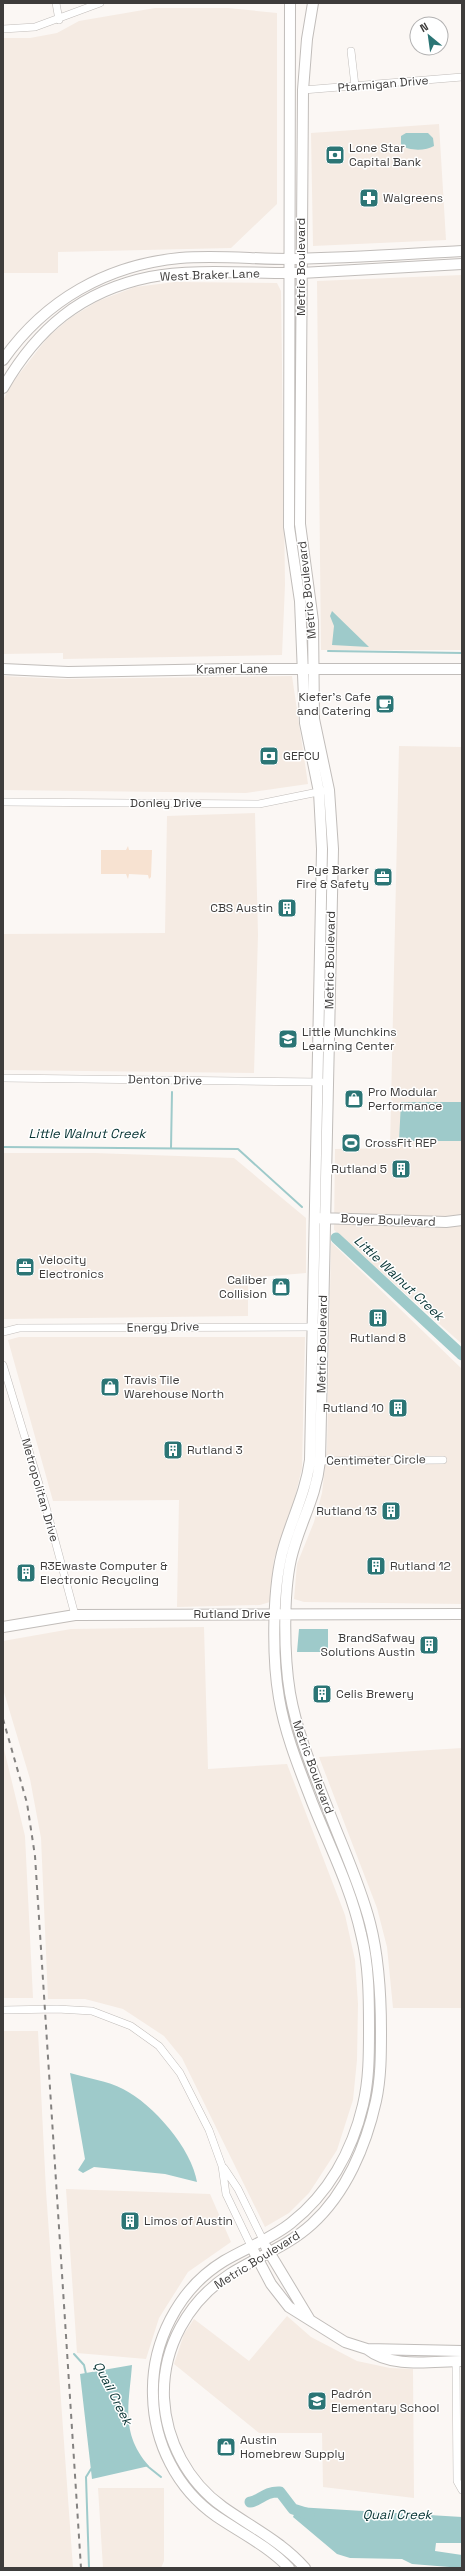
<svg xmlns="http://www.w3.org/2000/svg" width="465" height="2571" viewBox="0 0 465 2571" font-family="'Space Grotesk',sans-serif">
<style>
.built{fill:#f5ebe3}
.green{fill:#f7e2d1}
.water{fill:#9ecaca}
.lines{fill:none;stroke-linecap:round;stroke-linejoin:round}
.stream{stroke:#9ecaca;stroke-width:2}
.river{stroke:#9ecaca;stroke-width:11}
.street-casing{stroke:#c1bdba;stroke-width:8}
.secondary-casing{stroke:#c1bdba;stroke-width:12}
.street{stroke:#fff;stroke-width:7}
.secondary{stroke:#fff;stroke-width:10}
.rail{stroke:#848280;stroke-width:2;stroke-dasharray:5 5;stroke-linecap:butt}
.labels{text-anchor:middle;dominant-baseline:central;stroke-width:3;stroke-linejoin:round;paint-order:stroke}
.street-label{font-size:12px;fill:#3e3c3b;stroke:#fff}
.poi-label{font-size:12px;fill:#3e3c3b;stroke:#fff;text-anchor:start}
.water-label{font-size:13px;font-style:italic;fill:#073434;stroke:#fff}
</style>
<rect width="100%" height="100%" fill="#fbf7f4"/>
<path class="built" d="M155,8H228L277,13V204L231,248L58,252V273H3V38H30L57,33L79,21Z
M439,124L446,240L313,246L311,133Z
M462,275V650H321L317,281Z
M175,282L277,283L281,291L285,585L282,655L63,659V653L3,654V401L9,387L48,337L70,318L98,301L135,287Z
M3,676L62,679L292,676L308,784L246,793L3,790Z
M399,746L462,747V1344L334,1230L335,1149L390,1148Z
M255,813L258,935L254,1073L3,1070V934L165,933L167,816Z
M3,1153H95L234,1158L306,1218V1273L248,1278V1316L3,1319Z
M331,1242L462,1369V1604L304,1602L294,1599L297,1564L314,1522L322,1493L327,1449Z
M19,1337H305L302,1468L294,1501L274,1559L270,1602L260,1605L177,1607L179,1500L53,1501L8,1340Z
M204,1627L208,1769L287,1764L345,1915L355,1960L358,2004L357,2060L353,2100L337,2150L309,2193L289,2213L265,2227L182,2058L164,2036L123,2009L85,1999H48L41,1838L30,1779L3,1689V1641L71,1629Z
M3,1745L25,1836L33,1998H3Z
M462,1748V2008H393L387,1947L377,1908L319,1757Z
M3,2031H38L46,2191L73,2568H3Z
M66,2189L210,2194L231,2242L188,2272L159,2318L146,2359L77,2353Z
M287,2316L311,2337L357,2361L390,2368L413,2369L414,2498L323,2487L322,2433H259L174,2364L184,2334L194,2319L249,2361Z
M98,2488H164V2561L161,2568H103Z"/>
<path class="green" d="M128,846L129,850H152L151,877L149,879L148,875L129,874L128,879L126,874H101V850H126Z"/>
<path class="water" d="M406,133H428L433,138L434,146C426,151 408,151 401,145V136Z
M332,611L369,647L332,645L334,626L330,616Z
M401,1102H462V1141H399Z
M299,1629H328V1652H297Z
M70,2073C87,2078 108,2081 123,2089C153,2104 192,2149 197,2182L165,2174L94,2167L83,2173L78,2170L85,2159Z
M132,2365C129,2405 120,2433 149,2466L92,2479L80,2374Z
M297,2507L462,2517V2543H436L435,2551L462,2555V2568L412,2564L402,2559L350,2558L337,2554L293,2517Z"/>
<g class="lines">
<path class="stream" d="M328,651L462,653
M3,1147L238,1149L302,1207
M171,1148L172,1092
M74,2354L84,2365L86,2374
M146,2465L161,2477
M89,2568L86,2477L91,2469"/>
<path class="river" d="M336,1238L462,1355
M250,2502C259,2502 264,2491 280,2492L293,2509L309,2514"/>
<g class="street-casing">
<path id="street" d="M56,3L59,20
M3,29L35,27L100,3
M351,51L355,86
M303,90L462,77
M3,802L259,804L323,791
M3,1078L321,1082
M3,1332L19,1328L316,1327
M3,1365L46,1507L75,1615
M315,1461L443,1460
M3,2010L57,2009L92,2011L131,2026L159,2046L180,2073L209,2130L222,2166L226,2194L251,2246
M224,2168L238,2189L263,2240
M456,2361L457,2481L462,2490"/>
</g>
<g class="secondary-casing">
<path id="secondary" d="M3,360C45,300 107,265 180,258C216,255 253,259 289,259C347,258 405,254 462,251
M3,388C37,329 81,291 150,277C194,268 255,274 301,273C355,270 409,267 462,264
M3,669L68,672L228,669H462
M319,1218L446,1222L462,1220
M3,1627L75,1615L462,1614
M251,2246L271,2284L289,2307L345,2342L367,2349L462,2351
M266,2247L310,2320
M367,2349C392,2369 432,2361 462,2361
M289,2568C268,2546 241,2533 216,2516C177,2489 154,2443 153,2396C151,2343 178,2289 224,2261C246,2248 271,2239 291,2223C328,2194 352,2152 363,2105C369,2080 369,2055 369,2029C369,1997 369,1965 361,1934C351,1888 329,1845 312,1802C299,1768 285,1734 279,1698C272,1658 272,1585 284,1546C293,1516 306,1491 310,1460L322,849L319,792L305,723L300,601L289,527L290,3
M305,2568C281,2541 251,2527 223,2507C188,2482 166,2441 164,2398C162,2348 188,2301 230,2274C257,2257 288,2246 312,2224C346,2193 366,2146 376,2101C381,2078 381,2054 381,2031C381,1994 379,1958 370,1923C360,1884 342,1846 328,1809C313,1771 297,1733 290,1693C284,1657 283,1595 291,1559C299,1524 316,1499 320,1461L333,849L329,790L314,719L313,621L300,524L303,90L307,39L313,3"/>
</g>
<use href="#street" class="street"/>
<use href="#secondary" class="secondary"/>
<path class="rail" d="M3,1719L27,1803L35,1856L81,2568"/>
</g>
<defs>
<g id="bank-square" transform="scale(1)"><rect x="-9" y="-9" width="18" height="18" rx="4" fill="#2b7575" stroke="#fff"/><path d="M-6-4H6V4H-6ZM0-2.3a2.3 2.3 0 1 0 0 4.6a2.3 2.3 0 1 0 0-4.6Z" fill="#fff"/></g>
<g id="pharmacy-square" transform="scale(1)"><rect x="-9" y="-9" width="18" height="18" rx="4" fill="#2b7575" stroke="#fff"/><path d="M-2-6h4v4h4v4h-4v4h-4v-4h-4v-4h4Z" fill="#fff"/></g>
<g id="cafe-square" transform="scale(1)"><rect x="-9" y="-9" width="18" height="18" rx="4" fill="#2b7575" stroke="#fff"/><path d="M-5.5-4.5H6V0H3Q3 3.5 0 3.5H-2.5Q-5.5 3.5-5.5 0ZM3-3.2v2h1.7v-2ZM-6 4.5H4V6H-6Z" fill="#fff"/></g>
<g id="office-square" transform="scale(1)"><rect x="-9" y="-9" width="18" height="18" rx="4" fill="#2b7575" stroke="#fff"/><path d="M-6-3h4V-5.5h4V-3h4V5H-6ZM-1-4.5V-3h2v-1.5ZM-6 0V1H6V0Z" fill="#fff"/></g>
<g id="building-square" transform="scale(1)"><rect x="-9" y="-9" width="18" height="18" rx="4" fill="#2b7575" stroke="#fff"/><path d="M-4-6H4V6H1V3H-1V6H-4ZM-2.5-4.3h1.7v1.8h-1.7ZM.8-4.3h1.7v1.8H.8ZM-2.5-1h1.7V.8h-1.7ZM.8-1h1.7V.8H.8Z" fill="#fff"/></g>
<g id="school-square" transform="scale(1)"><rect x="-9" y="-9" width="18" height="18" rx="4" fill="#2b7575" stroke="#fff"/><path d="M0-5L7-2L0 1L-7-2ZM-4 1L0 2.5L4 1V4Q0 6-4 4Z" fill="#fff"/></g>
<g id="shop-square" transform="scale(1)"><rect x="-9" y="-9" width="18" height="18" rx="4" fill="#2b7575" stroke="#fff"/><path d="M-5-2.5h2.3a2.7 3.5 0 0 1 5.4 0H5L5.5 6h-11ZM-1.5-2.5h3a1.5 2.3 0 0 0-3 0Z" fill="#fff"/></g>
<g id="stadium-square" transform="scale(1)"><rect x="-9" y="-9" width="18" height="18" rx="4" fill="#2b7575" stroke="#fff"/><path d="M0-5a6.5 5 0 1 0 0 10a6.5 5 0 1 0 0-10ZM-3.5-1.8h7v3.6h-7Z" fill="#fff"/></g>
</defs>
<g fill-rule="evenodd">
<use href="#bank-square" x="335" y="155"/>
<use href="#pharmacy-square" x="369" y="198"/>
<use href="#cafe-square" x="385" y="704"/>
<use href="#bank-square" x="269" y="756"/>
<use href="#office-square" x="383" y="877"/>
<use href="#building-square" x="287" y="908"/>
<use href="#school-square" x="288" y="1039"/>
<use href="#shop-square" x="354" y="1099"/>
<use href="#stadium-square" x="351" y="1143"/>
<use href="#building-square" x="401" y="1169"/>
<use href="#office-square" x="25" y="1267"/>
<use href="#shop-square" x="281" y="1287"/>
<use href="#building-square" x="378" y="1318"/>
<use href="#shop-square" x="110" y="1387"/>
<use href="#building-square" x="398" y="1408"/>
<use href="#building-square" x="173" y="1450"/>
<use href="#building-square" x="391" y="1511"/>
<use href="#building-square" x="376" y="1566"/>
<use href="#building-square" x="26" y="1573"/>
<use href="#building-square" x="429" y="1645"/>
<use href="#building-square" x="322" y="1694"/>
<use href="#building-square" x="130" y="2221"/>
<use href="#school-square" x="317" y="2401"/>
<use href="#shop-square" x="226" y="2447"/>
</g>
<g class="labels">
<g class="street-label">
<text transform="translate(383 84) rotate(-5)">Ptarmigan Drive</text>
<text transform="translate(301 267) rotate(-90)">Metric Boulevard</text>
<text transform="translate(210 275) rotate(-2)">West Braker Lane</text>
<text transform="translate(307 590) rotate(-96)">Metric Boulevard</text>
<text transform="translate(232 669) rotate(-1)">Kramer Lane</text>
<text x="166" y="803">Donley Drive</text>
<text transform="translate(330 960) rotate(-89)">Metric Boulevard</text>
<text transform="translate(165 1080) rotate(1)">Denton Drive</text>
<text transform="translate(388 1220) rotate(2)">Boyer Boulevard</text>
<text transform="translate(163 1327) rotate(-1)">Energy Drive</text>
<text transform="translate(322 1344) rotate(-89)">Metric Boulevard</text>
<text transform="translate(376 1460) rotate(-1)">Centimeter Circle</text>
<text transform="translate(40 1490) rotate(74)">Metropolitan Drive</text>
<text x="232" y="1614">Rutland Drive</text>
<text transform="translate(313 1767) rotate(70)">Metric Boulevard</text>
<text transform="translate(257 2260) rotate(-32)">Metric Boulevard</text>
</g>
<g class="poi-label">
<text x="349" y="148">Lone Star<tspan x="349" dy="14">Capital Bank</tspan></text>
<text x="383" y="198">Walgreens</text>
<text x="371" y="697" text-anchor="end">Kiefer's Cafe<tspan x="371" dy="14">and Catering</tspan></text>
<text x="283" y="756">GEFCU</text>
<text x="369" y="870" text-anchor="end">Pye Barker<tspan x="369" dy="14">Fire &amp; Safety</tspan></text>
<text x="273" y="908" text-anchor="end">CBS Austin</text>
<text x="302" y="1032">Little Munchkins<tspan x="302" dy="14">Learning Center</tspan></text>
<text x="368" y="1092">Pro Modular<tspan x="368" dy="14">Performance</tspan></text>
<text x="365" y="1143">CrossFit REP</text>
<text x="387" y="1169" text-anchor="end">Rutland 5</text>
<text x="39" y="1260">Velocity<tspan x="39" dy="14">Electronics</tspan></text>
<text x="267" y="1280" text-anchor="end">Caliber<tspan x="267" dy="14">Collision</tspan></text>
<text x="378" y="1338" text-anchor="middle">Rutland 8</text>
<text x="124" y="1380">Travis Tile<tspan x="124" dy="14">Warehouse North</tspan></text>
<text x="384" y="1408" text-anchor="end">Rutland 10</text>
<text x="187" y="1450">Rutland 3</text>
<text x="377" y="1511" text-anchor="end">Rutland 13</text>
<text x="40" y="1566">R3Ewaste Computer &amp;<tspan x="40" dy="14">Electronic Recycling</tspan></text>
<text x="390" y="1566">Rutland 12</text>
<text x="415" y="1638" text-anchor="end">BrandSafway<tspan x="415" dy="14">Solutions Austin</tspan></text>
<text x="336" y="1694">Celis Brewery</text>
<text x="144" y="2221">Limos of Austin</text>
<text x="331" y="2394">Padrón<tspan x="331" dy="14">Elementary School</tspan></text>
<text x="240" y="2440">Austin<tspan x="240" dy="14">Homebrew Supply</tspan></text>
</g>
<g class="water-label">
<text x="87" y="1133">Little Walnut Creek</text>
<text transform="translate(399 1278) rotate(43)">Little Walnut Creek</text>
<text transform="translate(113 2393) rotate(63)">Quail Creek</text>
<text x="397" y="2514">Quail Creek</text>
</g>
</g>
<rect width="465" height="2571" fill="none" stroke="#3e3c3b" stroke-width="8"/>
<g transform="translate(429 36) rotate(331)"><circle r="19" fill="#ffffff" stroke="#b2b1b1"/>
<path d="M0-3L7 15L0 10L-7 15Z" fill="#2b7575"/>
<text y="-6" font-size="11" font-weight="bold" text-anchor="middle" fill="#3e3c3b">N</text>
</g>
</svg>
